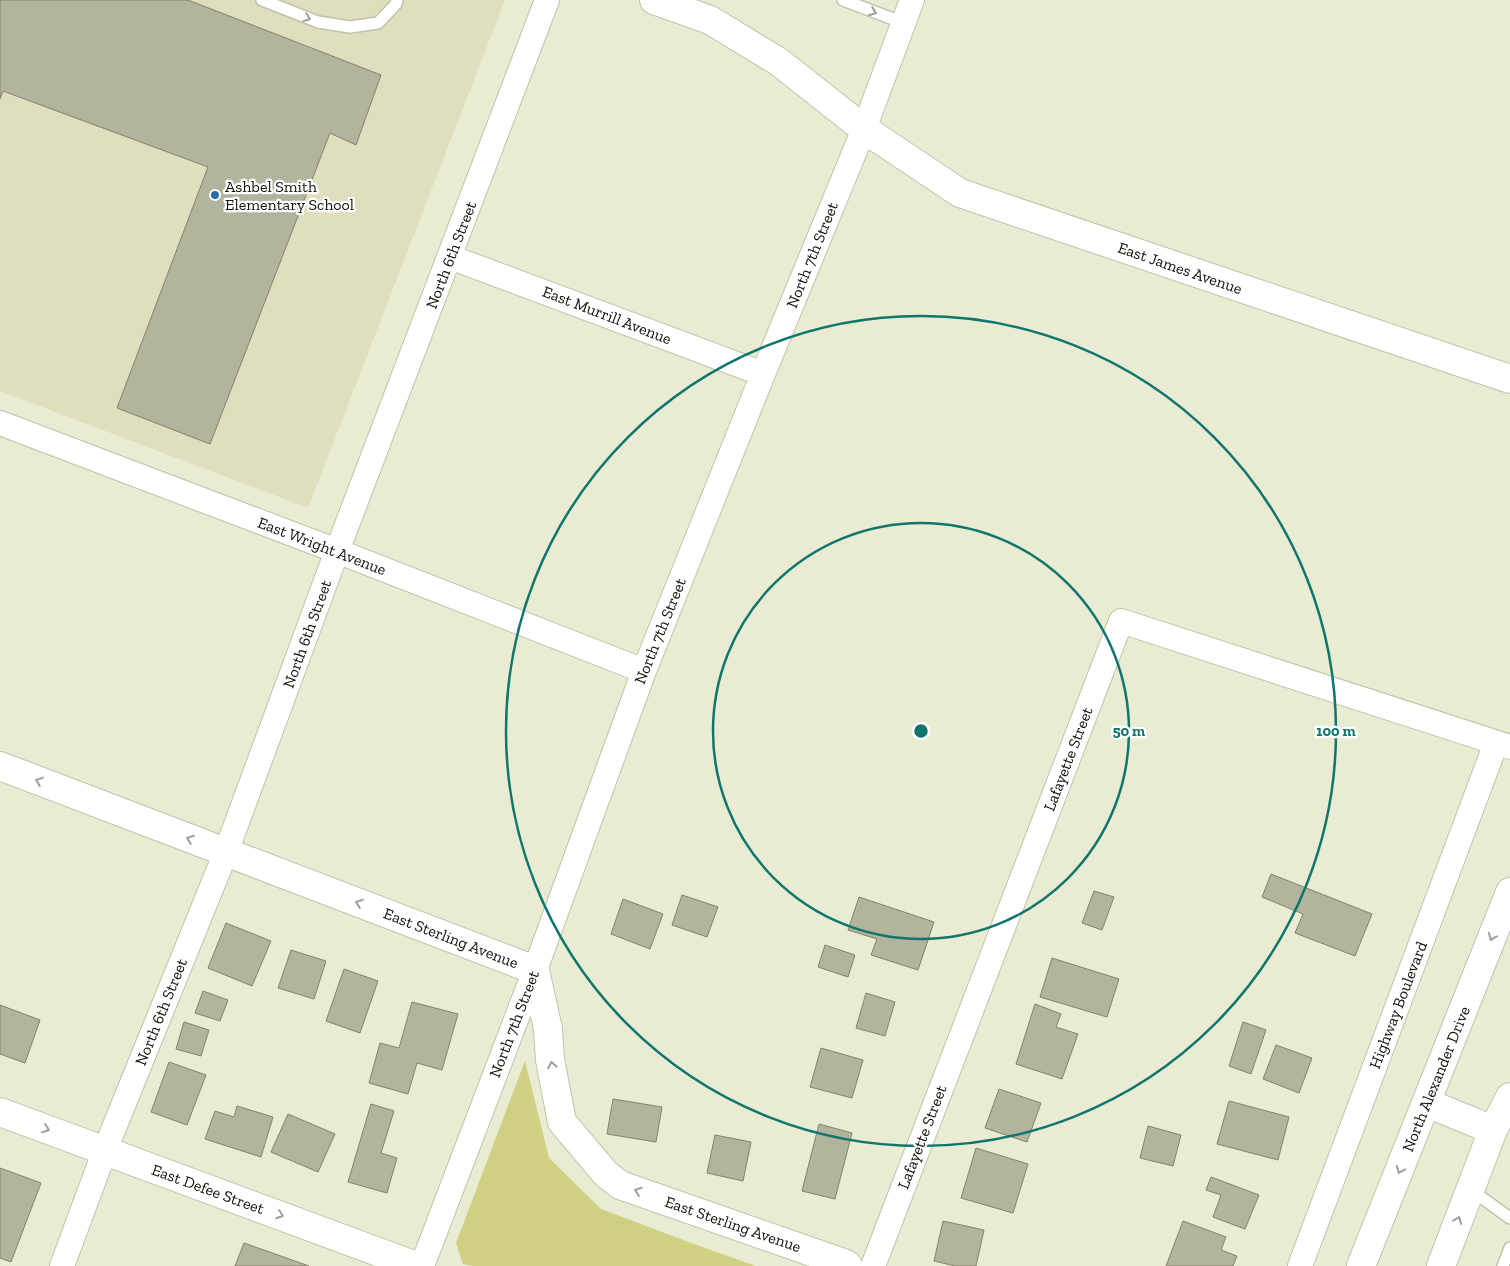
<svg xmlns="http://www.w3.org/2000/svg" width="1510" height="1266" viewBox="0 0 1510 1266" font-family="'Zilla Slab',serif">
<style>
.built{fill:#dfdfc0}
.green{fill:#d0d082}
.building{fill:#b3b49d;stroke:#82826d}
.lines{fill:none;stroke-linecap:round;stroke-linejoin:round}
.lane-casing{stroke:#c1c2ab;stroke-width:14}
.street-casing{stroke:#c1c2ab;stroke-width:26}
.secondary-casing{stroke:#c1c2ab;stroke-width:30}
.primary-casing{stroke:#c1c2ab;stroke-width:30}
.lane{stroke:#fff;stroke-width:11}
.street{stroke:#fff;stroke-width:24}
.secondary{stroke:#fff;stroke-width:28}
.primary{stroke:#fff;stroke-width:28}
.oneway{stroke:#9f9f9c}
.ring{fill:none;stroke:#0f766e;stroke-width:2.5}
.poi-dot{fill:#276ea3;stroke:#fff;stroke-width:2}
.labels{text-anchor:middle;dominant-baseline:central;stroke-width:4.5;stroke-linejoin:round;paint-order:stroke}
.poi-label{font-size:16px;fill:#101008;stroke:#fff;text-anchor:start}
.street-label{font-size:16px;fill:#101008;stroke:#fff}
.centre{fill:#0f766e;stroke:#fff;stroke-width:2.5}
.ring-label{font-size:15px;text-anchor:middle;font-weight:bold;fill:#0f766e;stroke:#fff;stroke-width:4.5;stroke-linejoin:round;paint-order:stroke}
</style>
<rect width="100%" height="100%" fill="#eaebd3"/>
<path class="built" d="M0,0H505L308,508L0,391Z"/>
<path class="green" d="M525,1061L549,1158L601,1209L691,1243L756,1266H473L463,1264L456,1243Z"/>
<path class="building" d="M0,0H188L381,75L356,145L330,133L210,444L117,408L208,167L3,91L0,99Z
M1271,874L1372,914L1355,956L1295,933L1303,914L1262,897Z
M1094,891L1114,897L1102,930L1082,923Z
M682,895L718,907L707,937L672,925Z
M859,897L934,922L918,970L871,955L877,939L848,930Z
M623,899L663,914L650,949L611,934Z
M226,923L271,941L252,986L208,968Z
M825,945L855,955L848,977L818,967Z
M291,950L326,961L314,999L278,988Z
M1052,958L1119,979L1107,1017L1040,997Z
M344,969L378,981L360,1033L326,1021Z
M203,991L228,1000L220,1021L195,1013Z
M866,993L895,1002L885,1036L856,1028Z
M412,1002L458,1014L442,1070L417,1063L408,1094L369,1083L380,1043L399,1048Z
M1035,1004L1061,1014L1056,1027L1078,1034L1062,1079L1016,1064Z
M0,1005L40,1020L25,1063L0,1054Z
M184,1022L209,1030L201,1056L176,1049Z
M1243,1022L1266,1030L1251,1074L1229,1066Z
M1276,1045L1312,1058L1299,1093L1263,1079Z
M821,1048L863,1060L852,1098L810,1087Z
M169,1062L206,1075L187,1125L151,1112Z
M999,1089L1041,1103L1027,1142L985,1128Z
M613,1099L662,1107L656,1142L607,1134Z
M1229,1101L1289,1117L1278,1160L1217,1144Z
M371,1104L394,1111L381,1153L397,1158L387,1193L348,1182Z
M237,1106L273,1117L261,1157L205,1139L215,1111L234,1117Z
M288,1114L335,1134L318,1172L271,1152Z
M819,1124L852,1133L835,1199L802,1191Z
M1148,1126L1181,1135L1173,1166L1140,1158Z
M715,1135L751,1142L743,1181L707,1173Z
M976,1148L1028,1164L1013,1213L961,1198Z
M0,1168L41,1183L11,1262L0,1258Z
M1211,1177L1259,1195L1245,1229L1213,1217L1221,1195L1206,1190Z
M943,1221L984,1230L976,1266H955L934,1261Z
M1183,1221L1226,1237L1221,1250L1237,1256L1233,1266H1166Z
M244,1243L309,1266H235Z"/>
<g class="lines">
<g class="lane-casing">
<path id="lane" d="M262,0L318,22L350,27L378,23L396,4L397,0
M843,0L904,23
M1471,1190L1510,1218
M1503,1266L1510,1248"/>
</g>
<g class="street-casing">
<path id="street" d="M450,257L763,374
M0,423L337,551L644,671
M62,1266L105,1150L226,852L337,551L547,0
M422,1266L535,970L644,671L763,374L864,129L912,0
M873,1266L1121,621L1510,747
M1300,1266L1496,743"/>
</g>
<g class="secondary-casing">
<path id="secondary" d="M654,0L710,20L779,62L864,129L960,193L1510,379
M0,766L535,970L548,1029L550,1060L562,1122L606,1174L620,1185L846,1264L848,1266
M0,1112L416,1266"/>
</g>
<g class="primary-casing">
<path id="primary" d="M1427,1103L1493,1130
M1361,1266L1510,892
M1441,1266L1493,1130L1510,1097"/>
</g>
<use href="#lane" class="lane"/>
<use href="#street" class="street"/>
<use href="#secondary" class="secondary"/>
<use href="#primary" class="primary"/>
</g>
<defs><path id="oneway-chevron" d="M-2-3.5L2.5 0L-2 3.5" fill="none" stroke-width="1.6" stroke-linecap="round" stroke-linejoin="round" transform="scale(1.25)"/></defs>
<g class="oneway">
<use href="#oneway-chevron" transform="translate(873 12) rotate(21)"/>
<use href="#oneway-chevron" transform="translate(307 18) rotate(22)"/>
<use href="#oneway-chevron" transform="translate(39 781) rotate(-159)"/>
<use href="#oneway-chevron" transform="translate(190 839) rotate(-159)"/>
<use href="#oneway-chevron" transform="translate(359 903) rotate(-159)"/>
<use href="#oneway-chevron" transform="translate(1492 937) rotate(112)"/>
<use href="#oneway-chevron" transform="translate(552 1065) rotate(-100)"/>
<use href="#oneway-chevron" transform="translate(46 1129) rotate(20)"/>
<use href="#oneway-chevron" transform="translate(1400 1170) rotate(112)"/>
<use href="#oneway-chevron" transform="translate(638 1191) rotate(-161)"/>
<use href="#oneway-chevron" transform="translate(280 1215) rotate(20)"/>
<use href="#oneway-chevron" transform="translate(1458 1220) rotate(-69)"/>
</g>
<g class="ring">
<circle cx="921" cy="731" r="208"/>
<circle cx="921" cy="731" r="415"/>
</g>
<circle class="poi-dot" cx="215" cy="195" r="5"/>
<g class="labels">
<g class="poi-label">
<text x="225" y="186">Ashbel Smith<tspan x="225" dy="18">Elementary School</tspan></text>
</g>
<g class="street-label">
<text transform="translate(451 255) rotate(-69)">North 6th Street</text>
<text transform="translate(812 255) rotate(-68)">North 7th Street</text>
<text transform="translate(1180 268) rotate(19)">East James Avenue</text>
<text transform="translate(607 315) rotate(21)">East Murrill Avenue</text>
<text transform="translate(322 546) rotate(21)">East Wright Avenue</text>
<text transform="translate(660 631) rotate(-68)">North 7th Street</text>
<text transform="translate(307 634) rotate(-70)">North 6th Street</text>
<text transform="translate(1068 759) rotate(-69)">Lafayette Street</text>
<text transform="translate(451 938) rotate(21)">East Sterling Avenue</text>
<text transform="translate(1398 1005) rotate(-69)">Highway Boulevard</text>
<text transform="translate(161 1012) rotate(-68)">North 6th Street</text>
<text transform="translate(514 1024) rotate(-69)">North 7th Street</text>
<text transform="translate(1436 1079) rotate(-68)">North Alexander Drive</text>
<text transform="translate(922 1137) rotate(-69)">Lafayette Street</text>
<text transform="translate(208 1189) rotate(20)">East Defee Street</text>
<text transform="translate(733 1224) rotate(19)">East Sterling Avenue</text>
</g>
</g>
<circle cx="921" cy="731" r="8" class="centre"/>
<g class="ring-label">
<text x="1129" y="736">50 m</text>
<text x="1336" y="736">100 m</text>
</g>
</svg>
